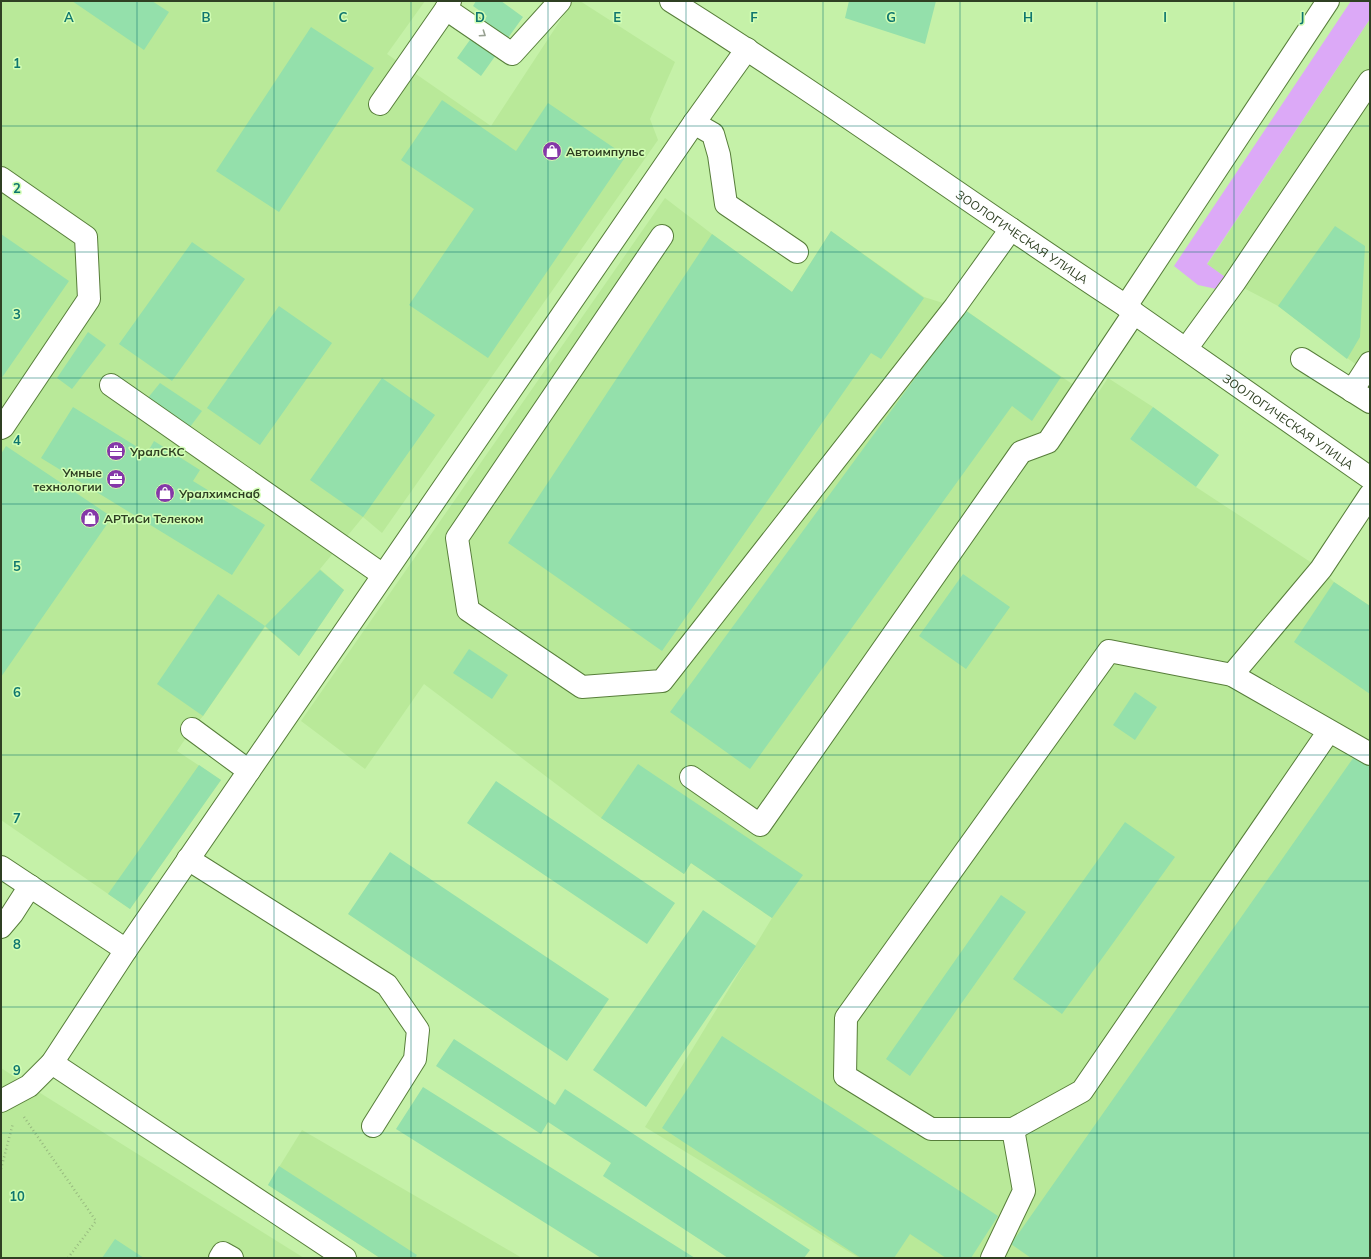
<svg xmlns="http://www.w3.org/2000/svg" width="1371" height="1259" viewBox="0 0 1371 1259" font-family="Mulish,sans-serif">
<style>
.built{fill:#b9e999}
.green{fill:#dca9f7}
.building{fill:#94e0ab}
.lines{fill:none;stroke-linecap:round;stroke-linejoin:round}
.minor-casing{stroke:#577e3a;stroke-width:24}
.path{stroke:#97ba7f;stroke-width:2.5;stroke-dasharray:1 3;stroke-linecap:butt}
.minor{stroke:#fff;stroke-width:22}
.oneway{stroke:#97a091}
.grid{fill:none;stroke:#0f766e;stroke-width:1;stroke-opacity:0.55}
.labels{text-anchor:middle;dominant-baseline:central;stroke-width:3;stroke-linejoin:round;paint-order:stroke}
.poi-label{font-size:12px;font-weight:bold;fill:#2f4023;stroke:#d2feb5;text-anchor:start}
.street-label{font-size:12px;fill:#2f4023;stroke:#d2feb5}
.grid-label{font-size:13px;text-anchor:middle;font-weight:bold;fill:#0f766e;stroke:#d2feb5;stroke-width:3;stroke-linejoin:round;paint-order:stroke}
</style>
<rect width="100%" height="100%" fill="#c5f1a8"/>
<path class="built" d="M1,1H425L387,54L491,126L573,1H580L675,62L650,119L658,140L382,533L363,517L320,569L344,590L299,656L265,627L203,716L192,729L177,751L221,780L130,909L1,820Z
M1370,19V375L1278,306L1234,283L1207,265Z
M665,198L712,234L792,292L831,231L924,297L965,310L1094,399L1108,378L1153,407L1130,439L1196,487L1321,569L1334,582L1370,606V1258H859L645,1127L772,918L691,863L684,874L601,818L424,684L365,769L301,721Z
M1,1068L29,1086L304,1258H1Z
M302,1130L522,1258H380L268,1185Z"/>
<path class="green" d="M1351,1H1370V19L1207,264L1228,279L1221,290L1198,285L1174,266Z"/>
<path class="building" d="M72,1H152L169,12L144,50Z
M476,1H501L523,17L481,76L457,58L487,16L473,6Z
M849,1H936L925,44L845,18Z
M311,27L374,68L279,212L216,171Z
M442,100L516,151L548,103L626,156L488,358L409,305L474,209L401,160Z
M1335,226L1365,246L1360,337L1347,359L1278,306Z
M831,231L924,298L881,359L871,353L662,651L508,543L712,234L792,292Z
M1,234L69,281L1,379Z
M192,242L245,279L172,381L119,344Z
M279,306L332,343L260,445L207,408Z
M965,310L1061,377L1032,421L1012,406L750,769L670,712Z
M88,332L106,345L72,389L57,378Z
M382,378L435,415L363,517L310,480Z
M160,383L202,411L190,427L147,399Z
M73,407L147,453L154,441L200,470L193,481L265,525L232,575L41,458Z
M1153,407L1219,455L1196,487L1130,439Z
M6,446L112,517L1,677V454Z
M320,570L344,590L299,656L265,626L203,716L157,684L218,594L265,626Z
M963,574L1010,607L966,669L919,636Z
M1334,582L1370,606V694L1294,642Z
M469,649L508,675L492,699L453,673Z
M1135,692L1157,707L1135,740L1113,725Z
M1356,754L1370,764V1258H1031L1011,1244Z
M638,764L803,875L772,918L691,863L684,874L601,818Z
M199,765L221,780L130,909L108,894Z
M496,781L675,903L647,944L467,823Z
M1125,822L1175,857L1062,1014L1013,979Z
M390,852L609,999L567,1061L348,914Z
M1001,895L1026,912L910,1076L886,1059Z
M703,910L756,946L646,1107L593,1070Z
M722,1036L998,1216L971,1258H946L910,1234L894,1258H861L662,1128Z
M454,1039L555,1105L565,1089L810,1250L804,1258H728L603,1176L611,1163L548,1122L541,1134L436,1066Z
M423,1087L695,1258H601L396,1129Z
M279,1166L417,1255L415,1258H380L268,1185Z
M115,1239L144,1258H102Z"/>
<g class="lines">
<g class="minor-casing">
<g id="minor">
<path d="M450,1L446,9L512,54L560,1"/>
<path id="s1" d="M671,1C826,98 973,206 1126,306L1134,313L1370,478"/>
<path d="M380,104L446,9"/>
<path d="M694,123L713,134L719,155L726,204L797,252"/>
<path d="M1,178L86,237L89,299L3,427L1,428"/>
<path d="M662,236L457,538L468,610L582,687L662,681L955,307L1011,229"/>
<path d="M1126,306L1328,1"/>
<path d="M1186,349L1234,283L1370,81"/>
<path d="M1302,359L1370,402"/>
<path d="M111,385L383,575"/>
<path d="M1352,391L1370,363"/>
<path d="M1232,675L1321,569L1370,495"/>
<path d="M192,729L249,771"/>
<path d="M1329,731L1082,1091L1013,1129H931L845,1076L846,1018L1109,651L1232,675L1370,754"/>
<path d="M691,777L760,825L1021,452L1048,442L1134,313"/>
<path d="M188,859L387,985L418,1030L415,1059L373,1126"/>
<path d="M1,867L126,950"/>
<path d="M1,927L12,914L30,886"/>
<path d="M52,1063L345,1258"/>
<path d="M1,1101L29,1086L52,1063L126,950L694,123L747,49"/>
<path d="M220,1258L223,1253L232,1258"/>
<path d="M992,1258L1024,1191L1013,1129"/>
</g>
</g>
<path class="path" d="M24,1117L96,1221L68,1258
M1,1169L13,1123"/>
<use href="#minor" class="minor"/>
</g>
<defs><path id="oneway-chevron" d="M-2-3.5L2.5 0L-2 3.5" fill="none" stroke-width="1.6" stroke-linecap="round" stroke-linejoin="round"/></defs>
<use class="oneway" href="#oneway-chevron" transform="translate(483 34) rotate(34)"/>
<path class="grid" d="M137,1V1258M274,1V1258M411,1V1258M548,1V1258M686,1V1258M823,1V1258M960,1V1258M1097,1V1258M1234,1V1258M1,126H1370M1,252H1370M1,378H1370M1,504H1370M1,630H1370M1,755H1370M1,881H1370M1,1007H1370M1,1133H1370"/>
<defs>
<g id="shop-disc" transform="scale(1)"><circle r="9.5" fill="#8538a8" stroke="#d2feb5"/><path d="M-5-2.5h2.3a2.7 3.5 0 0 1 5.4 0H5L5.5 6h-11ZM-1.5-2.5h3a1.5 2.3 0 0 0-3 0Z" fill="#fff"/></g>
<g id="office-disc" transform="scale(1)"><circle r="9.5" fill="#8538a8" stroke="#d2feb5"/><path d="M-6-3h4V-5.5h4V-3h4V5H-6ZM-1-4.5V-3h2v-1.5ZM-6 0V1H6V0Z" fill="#fff"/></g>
</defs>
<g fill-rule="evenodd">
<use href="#shop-disc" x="552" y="151"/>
<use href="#office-disc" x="116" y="451"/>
<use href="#office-disc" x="116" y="479"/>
<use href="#shop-disc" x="165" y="493"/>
<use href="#shop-disc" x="90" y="518"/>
</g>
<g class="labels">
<g class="poi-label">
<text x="566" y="151">Автоимпульс</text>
<text x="130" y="451">УралСКС</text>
<text x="102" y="472" text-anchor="end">Умные<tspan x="102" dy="14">технологии</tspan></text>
<text x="179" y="493">Уралхимснаб</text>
<text x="104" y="518">АРТиСи Телеком</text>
</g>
<g class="street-label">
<text stroke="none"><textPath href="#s1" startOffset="423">ЗООЛОГИЧЕСКАЯ УЛИЦА</textPath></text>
<text stroke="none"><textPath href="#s1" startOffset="747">ЗООЛОГИЧЕСКАЯ УЛИЦА</textPath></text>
</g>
</g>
<g class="grid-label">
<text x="69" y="22">A</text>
<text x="206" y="22">B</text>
<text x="343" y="22">C</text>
<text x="480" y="22">D</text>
<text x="617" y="22">E</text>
<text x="754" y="22">F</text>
<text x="891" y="22">G</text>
<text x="1028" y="22">H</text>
<text x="1165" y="22">I</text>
<text x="1302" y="22">J</text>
<text x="17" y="68">1</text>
<text x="17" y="193">2</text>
<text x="17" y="319">3</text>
<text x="17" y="445">4</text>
<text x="17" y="571">5</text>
<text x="17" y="697">6</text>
<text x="17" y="823">7</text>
<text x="17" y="949">8</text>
<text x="17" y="1075">9</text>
<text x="17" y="1201">10</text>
</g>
<rect width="1371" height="1259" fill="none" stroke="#2f4023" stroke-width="4"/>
</svg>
